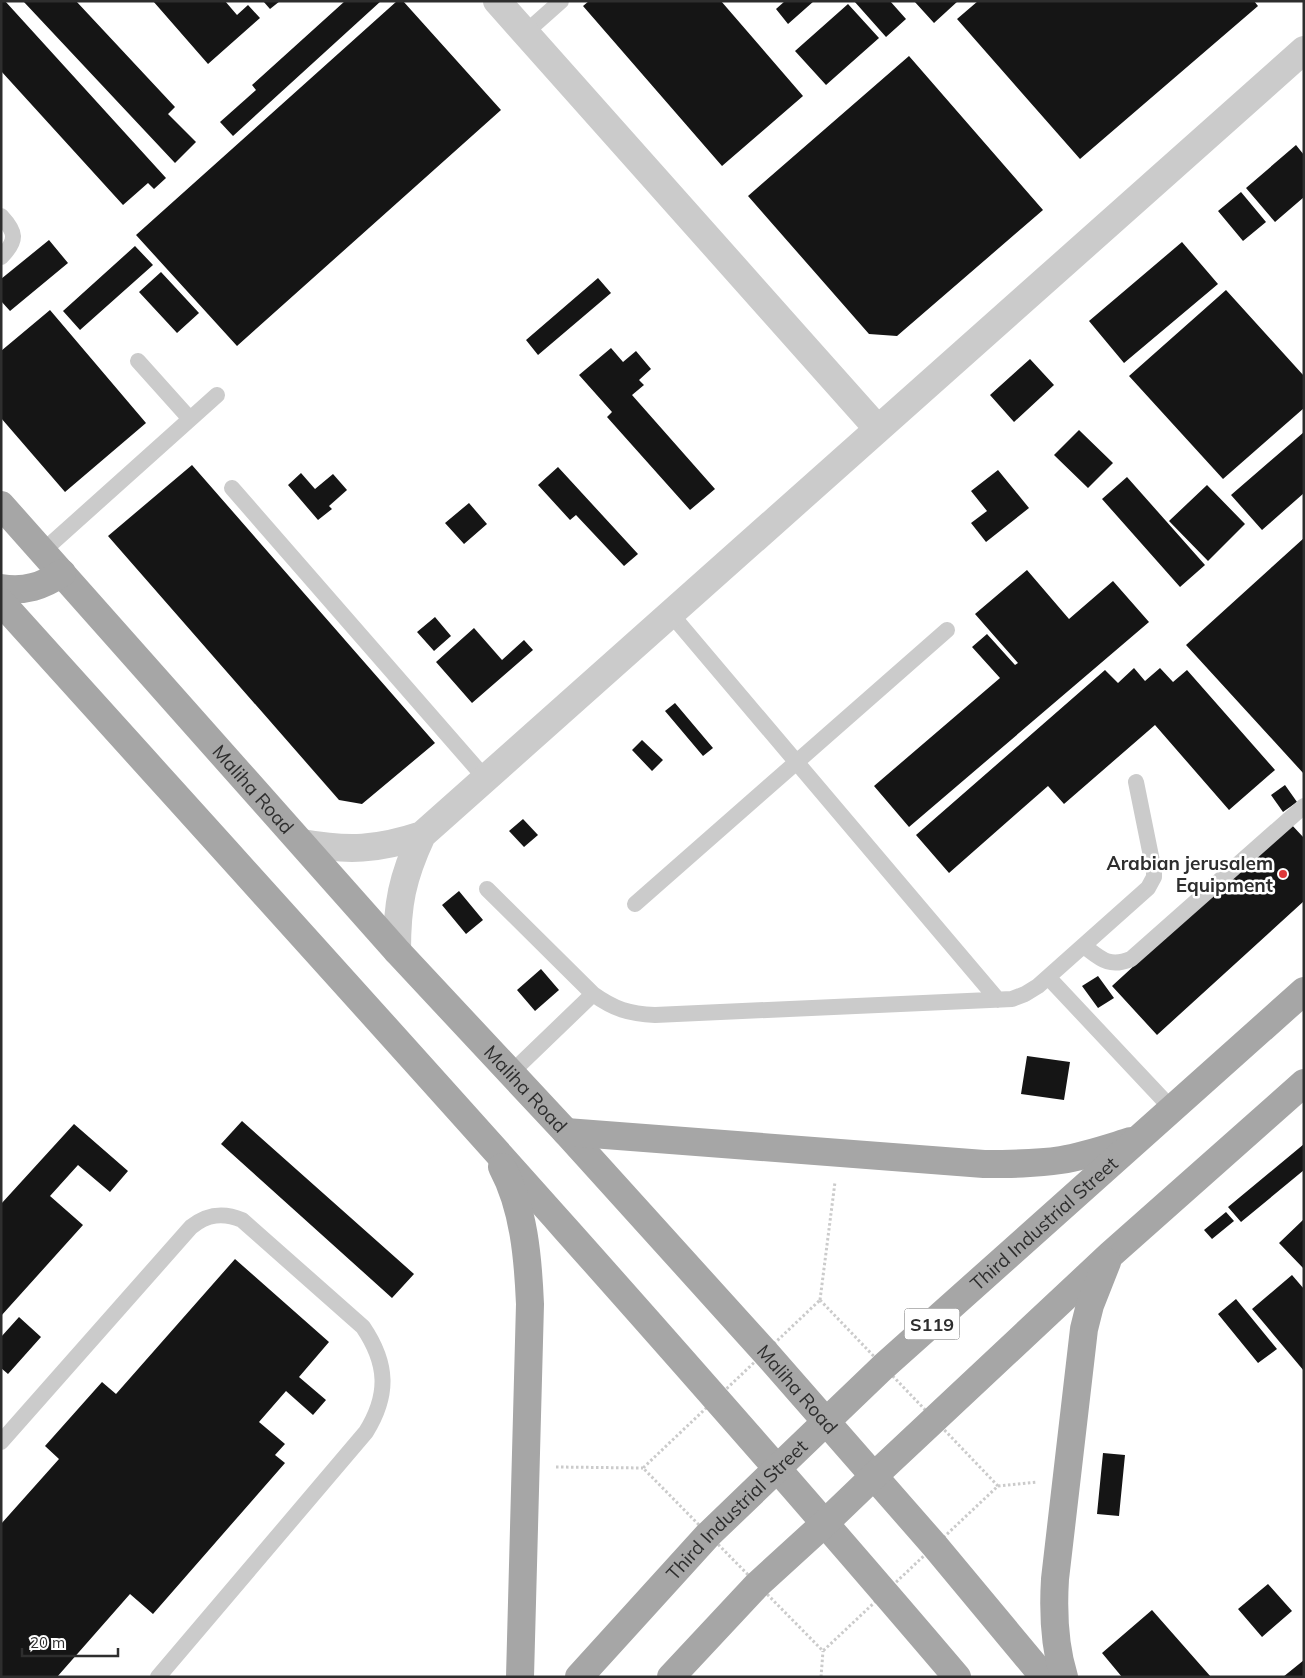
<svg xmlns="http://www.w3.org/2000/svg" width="1305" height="1678" viewBox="0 0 1305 1678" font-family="Mulish,sans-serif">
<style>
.building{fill:#151515}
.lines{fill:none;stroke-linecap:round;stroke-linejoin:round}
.path{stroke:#cbcbcb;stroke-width:3;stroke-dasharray:2.5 2.5;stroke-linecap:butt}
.lane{stroke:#cbcbcb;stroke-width:16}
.street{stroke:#cbcbcb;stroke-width:28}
.primary{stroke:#a6a6a6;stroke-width:28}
.poi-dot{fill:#de3839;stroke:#fff;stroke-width:2}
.labels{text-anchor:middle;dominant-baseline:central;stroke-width:5;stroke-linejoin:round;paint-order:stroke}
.shield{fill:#fff;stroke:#6d6d6d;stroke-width:1}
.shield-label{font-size:18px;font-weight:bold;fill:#2e2e2e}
.street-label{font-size:19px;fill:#2e2e2e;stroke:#fff}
.poi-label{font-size:19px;font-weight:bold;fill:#2e2e2e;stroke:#fff;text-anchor:end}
</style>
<rect width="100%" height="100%" fill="#fff"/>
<path class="building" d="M1,1H5L166,178L154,189L148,183L123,205L1,71Z
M23,1H76L175,107L168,114L196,142L175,163Z
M153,1H225L237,15L248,5L260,18L208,64Z
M263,1H280L270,9Z
M345,1H381L233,136L220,122L256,90L252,85Z
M397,1H403L501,110L237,346L136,235Z
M589,1H721L803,96L722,166L583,6Z
M785,1H814L788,24L776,9Z
M854,1H890L906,19L886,37Z
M914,1H958L934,23Z
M978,1H1254L1258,6L1080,159L957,19Z
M848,4L879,38L826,85L795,51Z
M909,56L1043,210L897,336L869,334L748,196Z
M1296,145L1304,155V197L1275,222L1246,188Z
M1241,192L1266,222L1243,241L1218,211Z
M49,240L68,263L10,311L1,301V279Z
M1182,242L1218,284L1124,363L1089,321Z
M135,246L153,265L80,330L63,311Z
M161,272L199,313L177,333L139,292Z
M598,278L611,293L538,355L526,340Z
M1226,290L1304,376V408L1223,479L1129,376Z
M50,310L146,423L65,492L1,418V351Z
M611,348L623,362L636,351L651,369L639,380L644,385L632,395L715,489L690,510L607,417L612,412L579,375Z
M1030,359L1054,385L1014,422L990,395Z
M1079,430L1113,463L1088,488L1054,455Z
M1304,432V493L1262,530L1231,495Z
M192,465L435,743L362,804L339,800L108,536Z
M558,467L638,554L624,566L576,515L570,520L538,485Z
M998,470L1029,508L986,542L971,523L987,511L971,491Z
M301,473L315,489L333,474L347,490L329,506L332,509L318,520L288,485Z
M1127,477L1205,565L1180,587L1102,499Z
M1207,485L1245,524L1208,561L1169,521Z
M469,503L487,524L464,544L445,523Z
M1304,538V774L1186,645Z
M1027,570L1069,619L1113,581L1149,622L909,827L874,786L1000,678L972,647L987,634L1015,665L1018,663L975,614Z
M435,617L451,636L434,651L417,632Z
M474,628L502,660L524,640L533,650L472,703L436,662Z
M1134,668L1145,681L1160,668L1173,682L1187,670L1275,770L1229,810L1155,725L1064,804L1048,786L949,873L916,835L1105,670L1118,683Z
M675,703L713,748L703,756L665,711Z
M642,740L663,760L652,771L632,750Z
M1285,785L1297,802L1283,812L1271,795Z
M523,819L538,835L524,847L509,831Z
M1290,823L1304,838V901L1157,1035L1112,986Z
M459,891L483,920L466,934L442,905Z
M541,969L559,990L535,1011L517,990Z
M1098,976L1114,998L1098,1008L1082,986Z
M1027,1056L1070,1062L1064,1100L1021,1094Z
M242,1121L414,1274L392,1298L221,1144Z
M74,1124L128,1171L110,1192L78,1165L50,1196L83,1225L1,1316V1204Z
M1304,1144V1170L1241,1222L1228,1207Z
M1226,1212L1234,1221L1212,1239L1204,1230Z
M1304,1219V1269L1279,1243Z
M235,1259L329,1342L299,1377L326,1400L313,1415L286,1391L259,1422L285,1444L275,1455L285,1463L153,1614L130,1594L57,1677H1V1524L59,1459L45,1446L102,1382L116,1394Z
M1292,1275L1304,1289V1371L1252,1309Z
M1236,1299L1277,1349L1258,1363L1218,1314Z
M19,1317L41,1337L8,1374L1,1368V1337Z
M1103,1453L1125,1455L1119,1516L1097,1514Z
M1268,1584L1292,1611L1262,1637L1238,1609Z
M1152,1610L1211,1677H1122L1102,1653Z
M1304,1660V1677H1283Z"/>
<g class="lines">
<path class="path" d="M820,1300L998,1486L823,1651L643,1468Z
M820,1300L835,1182
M556,1467L643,1468
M998,1486L1037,1482
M821,1677L823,1651"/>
<path class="lane" d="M525,33L561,1
M1,216C16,232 18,240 1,257
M138,361L190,419
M232,488L485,778
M43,551L217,395
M671,614L998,1000
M487,889L593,994C614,1009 629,1014 655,1015L1012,999L1025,994L1038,986L1148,888L1154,877V871L1136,782
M635,904L947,630
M1084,946C1101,959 1109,968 1131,959L1304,806
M1048,977L1172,1109
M511,1073L593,994
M1,1442L191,1227C207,1214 223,1212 242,1220L363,1327C388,1364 389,1395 366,1432L158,1677"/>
<path class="street" d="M497,1L878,429
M302,843C348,851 377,850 422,835
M397,951C397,904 402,878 422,835L1304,50"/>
<g class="primary">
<path id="s1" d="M1,505L397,951L566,1132L765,1352L935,1546L1044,1677"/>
<path d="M1,588C25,592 43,586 62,573"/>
<path d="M1,602C322,958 646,1312 957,1677"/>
<path d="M566,1132L984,1164C1010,1164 1035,1164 1061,1160C1085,1156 1108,1148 1131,1141"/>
<path d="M502,1167C524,1208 528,1258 530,1304L520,1677"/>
<path id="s2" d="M579,1677L708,1535L883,1367L1304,991"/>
<path d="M671,1677L757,1585L825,1523L874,1476L1110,1255L1304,1083"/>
<path d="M1064,1677C1054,1645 1053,1612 1055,1579L1084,1329L1090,1305L1107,1262"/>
</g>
</g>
<circle class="poi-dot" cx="1283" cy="874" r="5"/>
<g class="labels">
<rect class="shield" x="904.5" y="1308.5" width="55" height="31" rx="4"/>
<g class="shield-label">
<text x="932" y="1324">S119</text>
</g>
<g class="street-label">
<text stroke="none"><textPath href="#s1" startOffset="380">Maliha Road</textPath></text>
<text stroke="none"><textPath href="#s1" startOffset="785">Maliha Road</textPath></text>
<text stroke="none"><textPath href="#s2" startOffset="650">Third Industrial Street</textPath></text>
<text stroke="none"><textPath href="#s1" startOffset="1190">Maliha Road</textPath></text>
<text stroke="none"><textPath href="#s2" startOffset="230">Third Industrial Street</textPath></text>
</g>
<g class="poi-label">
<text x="1273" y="863">Arabian jerusalem<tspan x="1273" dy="22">Equipment</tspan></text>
</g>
</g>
<rect width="1305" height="1678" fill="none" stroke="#2e2e2e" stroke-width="5"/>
<path d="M22 1648v8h96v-8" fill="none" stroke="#2e2e2e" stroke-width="2.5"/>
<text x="30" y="1648" font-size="15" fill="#2e2e2e" stroke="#ffffff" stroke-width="4" paint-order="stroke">20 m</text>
</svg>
